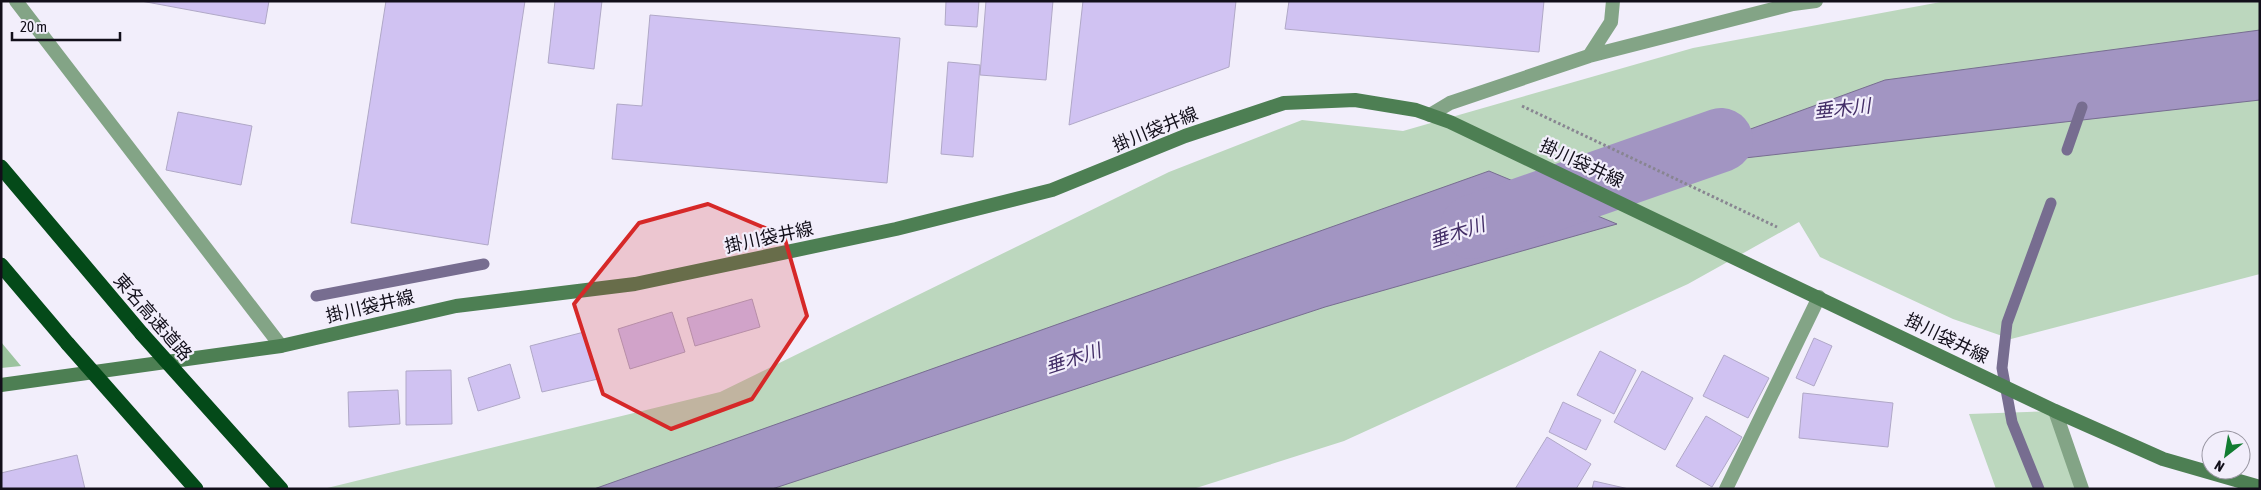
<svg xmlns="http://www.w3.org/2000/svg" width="2261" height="490" viewBox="0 0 2261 490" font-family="'Asap Condensed','Noto Sans JP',sans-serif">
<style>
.green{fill:#bcd7be}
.forest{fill:#9bc39e}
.water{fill:#a295c2;stroke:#776d90}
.pier{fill:#f2eefb}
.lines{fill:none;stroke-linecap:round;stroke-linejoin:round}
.stream{stroke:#776d90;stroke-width:11}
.river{stroke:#a295c2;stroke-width:64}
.building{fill:#d0c2f2;stroke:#b0a8c7}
.path{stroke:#888591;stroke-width:3;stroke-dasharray:2.5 2.5;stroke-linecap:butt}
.minor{stroke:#83a486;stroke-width:14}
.secondary{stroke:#4d7f53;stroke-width:14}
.motorway{stroke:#044a19;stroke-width:15}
.motorway-bridge{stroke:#044a19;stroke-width:15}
.marked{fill:#d62828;fill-opacity:0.2;stroke:#d62828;stroke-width:4;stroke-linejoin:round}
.labels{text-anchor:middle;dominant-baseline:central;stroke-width:4.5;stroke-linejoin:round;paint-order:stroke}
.street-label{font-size:18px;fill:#120f1a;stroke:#f2eefb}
.water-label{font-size:19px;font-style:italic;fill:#432e67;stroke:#f2eefb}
</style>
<rect width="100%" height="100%" fill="#f2eefb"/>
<path class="green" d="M1946,1H2260V274L2011,339L1953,319L1820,257L1799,222L1688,284L1344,441L1193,489H323L720,392L1169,172L1302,120L1403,131L1693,48Z
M2055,411L2081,489H1996L1969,414Z"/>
<path class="forest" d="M1,342L21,366L1,368Z"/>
<path class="water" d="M2260,30V100L1638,170L1885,80Z
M1489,171L1617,224L1325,307L772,489H594Z"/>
<path class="pier" d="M1655,161L1671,169L1644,171L1636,168Z"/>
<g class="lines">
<path class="stream" d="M2067,150L2082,107
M316,296L484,264
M2039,489L2012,422L2002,368L2007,323L2051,203"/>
<path class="river" d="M1472,227L1721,140"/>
</g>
<path class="building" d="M141,1H269L265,24Z
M386,1H525L488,245L351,223Z
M555,1H602L594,69L548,63Z
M946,1H979L977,27L945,25Z
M986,1H1053L1046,80L980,75Z
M1083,1H1236L1229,67L1069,125Z
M1289,1H1544L1539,52L1285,29Z
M650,15L900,38L887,183L612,159L617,104L642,106Z
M948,62L980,65L973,157L941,154Z
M178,112L252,126L241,185L166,170Z
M752,299L760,327L695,346L687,318Z
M672,312L685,352L630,369L618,329Z
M584,332L598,379L542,392L530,346Z
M1814,338L1832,346L1814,386L1796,378Z
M1600,351L1636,370L1614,414L1577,395Z
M1724,355L1769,378L1748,418L1703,396Z
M510,364L520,398L478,411L468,378Z
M451,370L452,424L406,425V371Z
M1642,371L1693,398L1665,450L1614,422Z
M398,390L400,424L349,427L348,392Z
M1803,393L1893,403L1888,447L1799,438Z
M1563,402L1601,420L1586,450L1549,432Z
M1706,416L1742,437L1712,487L1676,466Z
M1547,437L1591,464L1576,489H1515Z
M77,455L85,489H1V473Z
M1594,481L1629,489H1592Z"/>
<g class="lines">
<path class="path" d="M1522,106L1777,227"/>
<path class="minor" d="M16,1L281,346
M1589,56L1793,4L1816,1
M1430,115L1450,103L1589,56L1611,22L1613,1
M2055,411L2082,489
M1726,489L1819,297"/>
<path class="secondary" d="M1,385L281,346L456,306L635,284L896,229L1052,190L1185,136L1284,103L1355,100L1416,110L1450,122L2055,411L2163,459L2260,487"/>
<path class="motorway" d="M1,167L142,334
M1,265L68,344"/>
<path class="motorway-bridge" d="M142,334L281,489
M68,344L196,489"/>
</g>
<path class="marked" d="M708,204L784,236L807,316L752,399L671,429L603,394L574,304L639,223Z"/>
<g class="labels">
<g class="street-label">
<text transform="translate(1155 129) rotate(-22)">掛川袋井線</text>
<text transform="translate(1582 163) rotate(25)">掛川袋井線</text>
<text transform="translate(769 237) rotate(-12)">掛川袋井線</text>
<text transform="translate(370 306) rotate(-13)">掛川袋井線</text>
<text transform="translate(153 317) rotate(49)">東名高速道路</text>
<text transform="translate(1947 338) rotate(26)">掛川袋井線</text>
</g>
<g class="water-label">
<text transform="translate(1842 108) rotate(-6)">垂木川</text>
<text transform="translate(1457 232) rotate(-18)">垂木川</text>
<text transform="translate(1073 358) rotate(-18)">垂木川</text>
</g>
</g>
<rect width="2261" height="490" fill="none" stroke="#120f1a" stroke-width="5"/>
<g transform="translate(2226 455) rotate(211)"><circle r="24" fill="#f2eefb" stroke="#9895a1"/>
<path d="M0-4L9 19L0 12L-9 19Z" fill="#127c31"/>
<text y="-8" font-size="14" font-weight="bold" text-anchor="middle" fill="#120f1a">N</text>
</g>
<path d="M12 32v8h108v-8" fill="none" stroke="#120f1a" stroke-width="2.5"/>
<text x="20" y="32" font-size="15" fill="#120f1a" stroke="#f2eefb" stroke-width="4" paint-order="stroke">20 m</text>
</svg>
